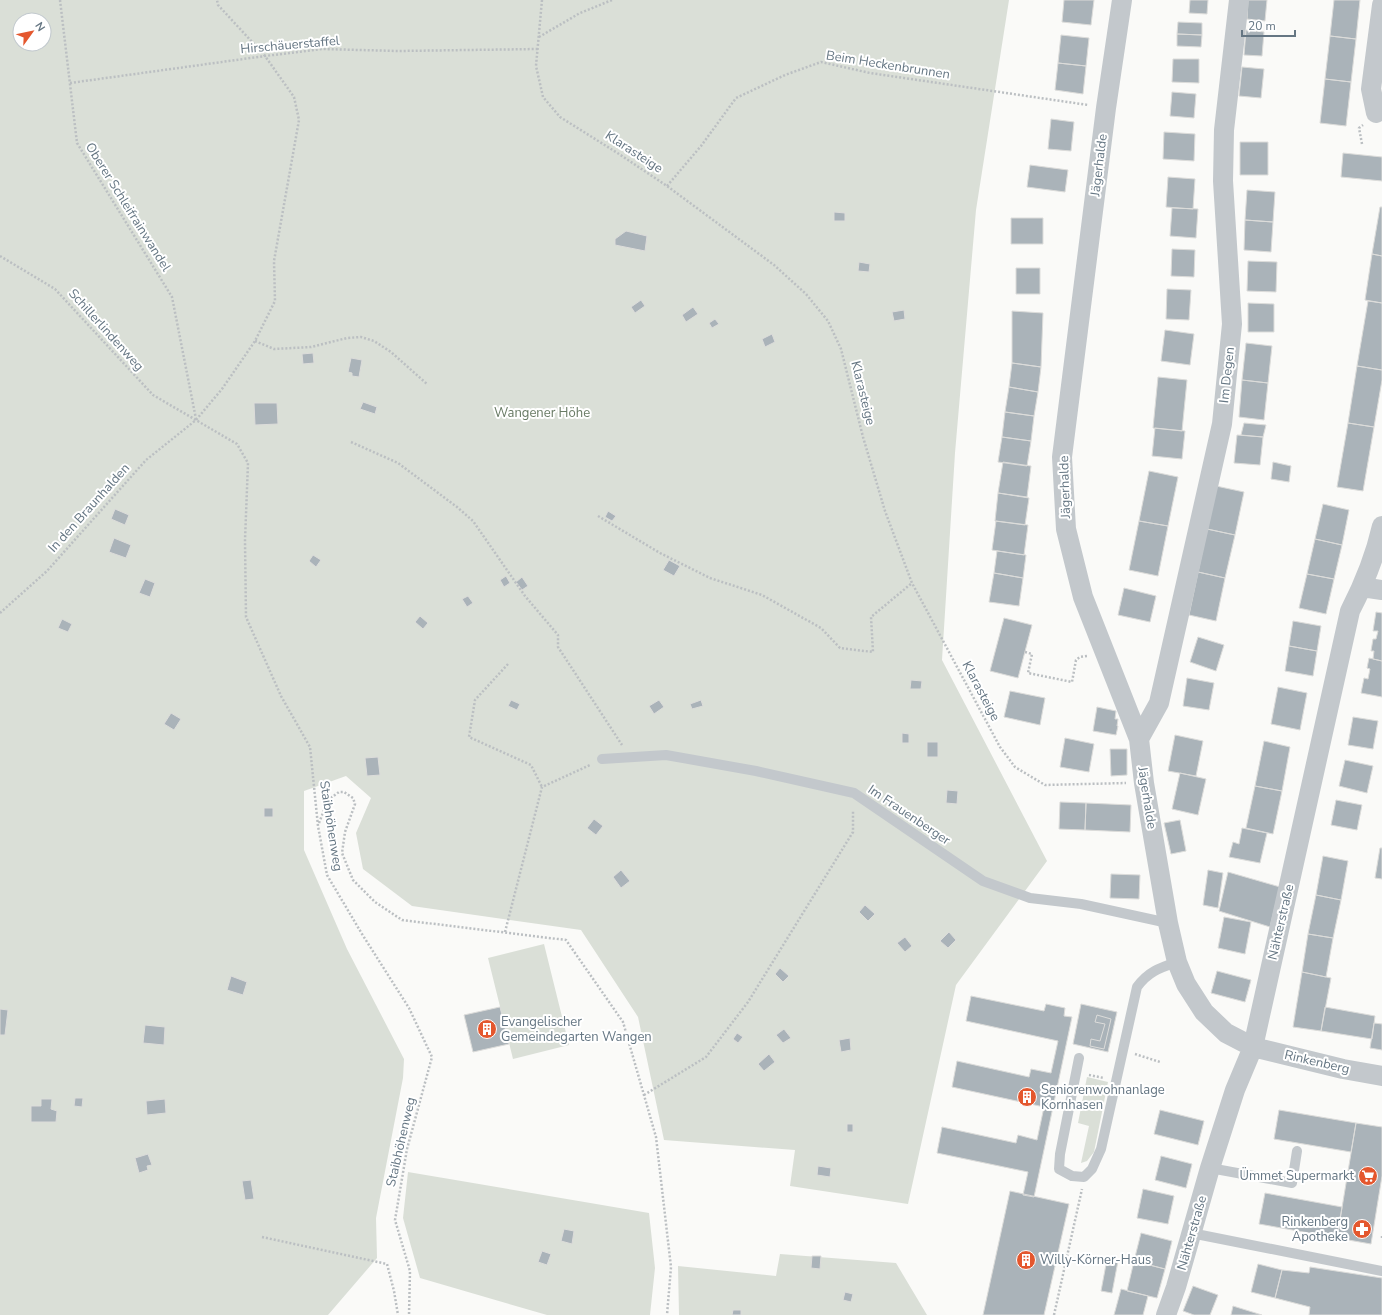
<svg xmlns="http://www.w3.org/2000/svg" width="1382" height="1315" viewBox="0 0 1382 1315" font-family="'Nunito Sans',sans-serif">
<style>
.green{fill:#dadfd7;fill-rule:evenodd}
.building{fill:#aab3b9;stroke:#dcdcda}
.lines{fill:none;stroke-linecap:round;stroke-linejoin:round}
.path{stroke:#bbbfc2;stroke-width:2.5;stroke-dasharray:2 2;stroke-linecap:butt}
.service{stroke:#c3c8cc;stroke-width:10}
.minor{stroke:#c3c8cc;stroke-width:20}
.labels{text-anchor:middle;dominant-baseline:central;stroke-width:4;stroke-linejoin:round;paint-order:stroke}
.street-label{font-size:13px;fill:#657683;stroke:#fff}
.park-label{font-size:13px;fill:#687a64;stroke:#fff}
.poi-label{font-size:13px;fill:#657683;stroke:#fff;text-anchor:start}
</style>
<rect width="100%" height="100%" fill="#fafaf8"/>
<path class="green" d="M0,0H1009L976,210L955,453L942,660L1047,861L956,985L908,1204L790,1186L795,1150L664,1140L638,1017L581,930L412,906L363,869L356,833L371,798L346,776L304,791V850L347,949L404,1059L403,1078L376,1218L377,1258L328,1315H0ZM20,20H44V44H20Z
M544,944L569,1045L513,1059L488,958Z
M1087,1077L1108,1082L1094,1152L1087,1161L1081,1163L1089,1126L1078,1123Z
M408,1172L649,1213L655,1268L650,1315H547L420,1278L403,1218Z
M780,1254L896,1263L927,1315H679L678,1266L776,1276Z"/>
<path class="building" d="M1064,0H1094L1091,25L1062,22Z
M1190,0H1208L1207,14L1189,13Z
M1248,0H1267L1265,21L1247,19Z
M1334,0H1360L1356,39L1330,36Z
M1178,22L1202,23V35L1177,34Z
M1246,30L1264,32L1262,56L1244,55Z
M1177,34L1202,35L1201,47L1177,46Z
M1061,35L1089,38L1086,66L1058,63Z
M1330,36L1356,39L1351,82L1325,79Z
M1173,59H1199V83L1172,82Z
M1058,63L1086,66L1083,94L1055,90Z
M1242,67L1264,69L1261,98L1239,96Z
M1325,79L1351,82L1346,126L1320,123Z
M1172,92L1196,94L1194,118L1170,116Z
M1051,119L1074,122L1071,151L1048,149Z
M1164,132L1195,134L1194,161L1163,159Z
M1240,142H1268V175H1240Z
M1343,153L1382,157V181L1341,177Z
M1030,165L1068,170L1065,192L1027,187Z
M1168,177L1195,179L1193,209L1166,207Z
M1247,190L1275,192L1273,222L1245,220Z
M1380,207H1382V256L1372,254Z
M1172,208L1198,209L1196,238L1170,236Z
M834,212L845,213V221H834Z
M1011,218H1043V244H1011Z
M1245,220L1273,222L1271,252L1244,250Z
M626,231L647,236L645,251L615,245V239Z
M1172,249L1195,250L1194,277L1171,276Z
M1372,254L1382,256V303L1365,300Z
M1248,261L1277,262L1276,292L1247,291Z
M859,262L870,264L869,272L858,271Z
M1016,268H1040V294H1016Z
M1167,289L1191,290L1189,320L1166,319Z
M641,300L645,306L635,313L631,307Z
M1368,301L1382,303V370L1357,366Z
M1248,303L1274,304V332H1248Z
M693,307L698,314L686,322L682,315Z
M904,310L905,319L894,321L892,312Z
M1012,311L1043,313L1041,367L1012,363Z
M715,319L719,324L712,328L709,323Z
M1165,330L1194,334L1190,365L1161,361Z
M772,334L775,342L765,347L762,339Z
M1246,343L1272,346L1268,383L1242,380Z
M313,353L314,363L303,364L302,354Z
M351,358L362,360L359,377L352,376V373L348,372Z
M1012,363L1041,367L1038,392L1009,387Z
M1357,366L1382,370V380L1374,427L1348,423Z
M1158,377L1187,380L1182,431L1153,428Z
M1242,380L1268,383L1264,420L1239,417Z
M1009,387L1038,392L1034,416L1005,412Z
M363,402L377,407L375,414L360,409Z
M254,403H277L278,424L255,425Z
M1005,412L1034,416L1031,441L1002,437Z
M1244,423L1266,425L1263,437L1241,435Z
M1348,423L1374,427L1363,491L1337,487Z
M1155,428L1185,431L1182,459L1152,456Z
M1237,435L1263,437L1260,465L1234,463Z
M1002,437L1031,441L1027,466L998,462Z
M1003,462L1031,466L1027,497L998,493Z
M1273,462L1291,466L1289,482L1271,479Z
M1149,471L1178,477L1168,526L1139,521Z
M1216,486L1244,492L1235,535L1207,529Z
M998,493L1029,498L1025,525L995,521Z
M1323,504L1349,510L1342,545L1315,539Z
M115,509L129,515L125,525L111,519Z
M608,511L616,516L612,521L605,517Z
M996,521L1028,525L1024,555L992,550Z
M1139,521L1168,526L1158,576L1129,570Z
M1207,529L1235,535L1225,578L1198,572Z
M114,538L131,545L126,558L109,552Z
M1315,539L1342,545L1334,579L1307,574Z
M997,551L1026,555L1023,578L994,573Z
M313,555L321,560L316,567L309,561Z
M669,560L680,566L674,576L663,570Z
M1198,572L1225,578L1216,621L1189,615Z
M994,573L1023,578L1019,606L989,602Z
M1307,574L1334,579L1326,614L1299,608Z
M506,576L510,583L504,587L500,580Z
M522,577L528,586L522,590L516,582Z
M145,579L155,583L150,597L139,593Z
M1124,588L1156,596L1150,622L1118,615Z
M468,596L473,603L467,607L462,599Z
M1376,612L1382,613V661L1373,659L1374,651H1371L1373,639H1376L1378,631H1373Z
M420,616L428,623L423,629L415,622Z
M1004,618L1032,625L1018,678L990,671Z
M62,619L72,624L68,632L58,628Z
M1293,621L1321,626L1317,651L1289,646Z
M1198,637L1224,645L1216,671L1190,662Z
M1289,646L1317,651L1313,676L1285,671Z
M1369,658L1382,661V697L1361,693L1364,678L1368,679L1370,669L1367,668Z
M1187,678L1214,683L1209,710L1183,706Z
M911,680L922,681L921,689H910Z
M1278,687L1307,693L1300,730L1271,724Z
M1010,691L1045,698L1040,725L1004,717Z
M511,700L520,704L517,710L508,706Z
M659,700L664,707L654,714L649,706Z
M701,700L703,706L692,709L690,704Z
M1097,707L1116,711L1115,719H1118L1117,726H1118L1116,735L1093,731Z
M171,713L181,719L174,730L164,724Z
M1353,717L1378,721L1373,749L1348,745Z
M902,733L909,734V743H902Z
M1175,735L1203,741L1196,776L1168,771Z
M1065,738L1094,744L1089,772L1060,767Z
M1264,741L1290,747L1282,791L1255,786Z
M927,742H938V757H927Z
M1110,749H1127V775L1111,776Z
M378,757L380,775L367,776L365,758Z
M1345,760L1373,766L1367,793L1339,786Z
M1180,773L1206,779L1198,815L1172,809Z
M1255,786L1282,791L1273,834L1246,828Z
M947,790L958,791L957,804L946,803Z
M1336,800L1362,805L1357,830L1331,825Z
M1060,802L1086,803L1085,830L1059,829Z
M1086,803L1131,805L1130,832L1085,830Z
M264,808H273V817H264Z
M594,819L603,826L596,835L587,828Z
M1180,820L1186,851L1171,854L1164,823Z
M1242,828L1267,833L1260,863L1229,857L1233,842L1239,844Z
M1380,848H1382V879L1375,878Z
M1323,856L1348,861L1341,900L1316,895Z
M621,870L630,881L621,888L613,877Z
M1208,870L1223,873L1218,908L1203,905Z
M1228,872L1280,887L1270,927L1219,911Z
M1111,874L1140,875L1139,899L1110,898Z
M1316,895L1341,900L1333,938L1308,934Z
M865,905L875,914L868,921L859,912Z
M1224,917L1251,922L1245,954L1218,948Z
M949,932L956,940L948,948L940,941Z
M1308,934L1333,938L1326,977L1302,972Z
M905,937L912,946L905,952L897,943Z
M780,968L789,976L783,982L775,974Z
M1217,971L1251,980L1245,1002L1211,993Z
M1302,972L1331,978L1321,1031L1293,1027Z
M231,976L247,982L243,995L227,990Z
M971,996L1044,1011L1046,1004L1065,1008L1064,1016L1072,1017L1034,1197L1023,1195L1028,1172L937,1153L942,1127L1016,1143L1018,1135L1037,1140L1044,1107L952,1087L957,1061L1029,1077L1031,1069L1051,1073L1058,1041L966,1021Z
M1081,1004L1117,1012L1108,1052L1073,1044Z
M500,1007L509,1044L473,1052L464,1015Z
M1325,1007L1375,1016L1372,1039L1321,1031Z
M0,1009L8,1010L5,1035H0Z
M1097,1015L1111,1019L1104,1049L1090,1046L1091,1039L1100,1041L1105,1024L1095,1022Z
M1374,1023L1382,1024V1050L1370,1048Z
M145,1025L165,1027L164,1045L143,1043Z
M784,1029L791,1038L783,1043L776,1035Z
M737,1033L743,1037L738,1043L733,1039Z
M850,1038L851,1050L841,1052L839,1040Z
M769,1054L775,1062L764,1071L758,1064Z
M75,1098H83L82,1107L74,1106Z
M41,1099H52L51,1109L57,1111L56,1122H31V1106H41Z
M165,1099L166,1113L147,1115L146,1101Z
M1160,1110L1204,1121L1198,1145L1154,1134Z
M1279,1110L1356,1123L1351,1152L1274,1139Z
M1356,1123L1382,1127V1176L1371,1244L1337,1238Z
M847,1124H853V1132H847Z
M148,1154L152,1165L147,1166L148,1170L139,1173L135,1158Z
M1161,1156L1192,1164L1186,1188L1155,1180Z
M818,1166L831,1168L830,1177L817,1175Z
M251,1180L254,1199L245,1200L242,1181Z
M1143,1189L1174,1196L1168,1224L1137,1218Z
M1010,1191L1069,1204L1044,1315H983Z
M1265,1193L1342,1207L1337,1238L1259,1224Z
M564,1229L574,1231L572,1244L561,1241Z
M1141,1233L1172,1241L1165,1269L1134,1261Z
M542,1251L551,1254L547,1265L538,1262Z
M812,1256H821L820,1269L811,1268Z
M1107,1259L1118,1261L1112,1293L1101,1291Z
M1134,1261L1165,1269L1157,1298L1127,1291Z
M1258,1264L1282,1270L1275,1298L1251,1292Z
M1310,1267L1382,1278V1315H1309L1310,1307L1275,1298L1282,1270L1309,1273Z
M1193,1286L1218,1295L1210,1315H1194L1183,1311Z
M1121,1289L1148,1296L1143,1315H1114Z
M845,1292L853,1294L851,1302L843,1300Z
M1233,1306L1262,1315H1231Z
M733,1310H741V1315H732Z"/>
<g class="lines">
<path class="path" d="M60,0L77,143L172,297L196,419
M542,0L536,66L543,97L560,117L619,154L667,186L774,265L806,294L828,321L841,349L863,437L885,511L912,583L1000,747L1015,767L1045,785L1126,783
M539,37L580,13L612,0
M70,83L265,56L322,49L398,51L538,49
M1362,144L1359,128L1363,125
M667,186L701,146L736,98L785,75L821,62L870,73L1088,105
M0,256L55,289L153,395L237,444L248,463L245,540L246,617L281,696L310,747L318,826L327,875L362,934L409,1008L432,1057L407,1149L395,1220L410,1271L409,1315
M255,341L274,349L311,347L347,338L361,337L374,341L391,352L427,384
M351,442L398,463L457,507L473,521L525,596L558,635V647L622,745
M598,516L660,553L710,578L762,595L821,628L840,648L873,652L871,617L912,583
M0,613L47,571L146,460L196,420L222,389L255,341L275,301L274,261L299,120L294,97L265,56L218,5L217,0
M1025,652L1032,654L1028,673L1072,682L1076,660L1080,657L1087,656
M508,664L475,700L469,737L531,765L542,787
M319,823L328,800L339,792H344L353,798L355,804L345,832L342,853L353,880L375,902L402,920L566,940L623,1022L656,1137L671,1267L667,1315
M505,932L542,787L590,765
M1135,1054L1160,1062
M1089,1075L1104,1078
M644,1095L706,1057L748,1002L853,832V810
M1382,1236V1239
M262,1237L387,1264L394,1291L398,1315
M1054,1315L1082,1189"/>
<path class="service" d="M602,759L666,755L756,771L854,793L983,881L1030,898L1081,904L1168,923
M1079,1058L1060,1154L1059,1169L1072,1176L1084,1177L1092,1169L1101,1149L1137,987C1148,972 1159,968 1177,962
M1210,1168L1292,1183L1297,1151
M1191,1233L1382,1271"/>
<path class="minor" d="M1122,0L1106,108L1062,457L1066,529L1083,597L1139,739L1144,783L1168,923L1177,962L1186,984L1204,1012L1226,1033L1253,1047L1343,1069L1382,1076
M1376,113L1371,89L1382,5
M1362,587L1382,590
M1139,739L1159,703L1222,424L1232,324L1223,181L1224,130L1239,0
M1166,1315L1176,1287L1210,1168L1235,1090L1253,1047L1350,611C1365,582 1375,557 1382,526"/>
</g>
<defs>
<g id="building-disc" transform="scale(1)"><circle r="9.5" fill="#e4572e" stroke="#fff"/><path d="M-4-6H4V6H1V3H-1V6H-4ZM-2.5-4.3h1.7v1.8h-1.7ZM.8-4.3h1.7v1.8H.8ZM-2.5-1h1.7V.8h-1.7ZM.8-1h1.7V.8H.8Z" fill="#fff"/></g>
<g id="supermarket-disc" transform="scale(1)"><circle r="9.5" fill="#e4572e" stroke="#fff"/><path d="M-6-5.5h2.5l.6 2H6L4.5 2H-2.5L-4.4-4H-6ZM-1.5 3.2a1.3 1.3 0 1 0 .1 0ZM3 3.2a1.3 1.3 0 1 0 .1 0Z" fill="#fff"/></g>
<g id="pharmacy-disc" transform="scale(1)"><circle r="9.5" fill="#e4572e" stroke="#fff"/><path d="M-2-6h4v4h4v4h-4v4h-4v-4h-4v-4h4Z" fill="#fff"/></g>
</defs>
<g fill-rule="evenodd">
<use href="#building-disc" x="487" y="1029"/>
<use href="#building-disc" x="1027" y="1097"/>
<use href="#supermarket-disc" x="1368" y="1176"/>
<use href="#pharmacy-disc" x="1362" y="1229"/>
<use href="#building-disc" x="1026" y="1260"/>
</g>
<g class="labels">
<g class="street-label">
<text transform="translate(290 45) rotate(-5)">Hirschäuerstaffel</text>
<text transform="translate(888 65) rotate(9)">Beim Heckenbrunnen</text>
<text transform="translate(634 152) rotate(33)">Klarasteige</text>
<text transform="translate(1099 165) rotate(-83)">Jägerhalde</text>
<text transform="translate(128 207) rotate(58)">Oberer Schleifrainwandel</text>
<text transform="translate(106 330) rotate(48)">Schillerlindenweg</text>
<text transform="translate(1227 375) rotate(-84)">Im Degen</text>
<text transform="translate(863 393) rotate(76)">Klarasteige</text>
<text transform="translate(1065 487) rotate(-92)">Jägerhalde</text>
<text transform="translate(89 508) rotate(-48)">In den Braunhalden</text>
<text transform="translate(981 691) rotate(62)">Klarasteige</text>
<text transform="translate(1147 798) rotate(81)">Jägerhalde</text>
<text transform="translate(909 815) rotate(34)">Im Frauenberger</text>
<text transform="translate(331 826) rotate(81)">Staibhöhenweg</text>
<text transform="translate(1281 922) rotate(-77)">Nähterstraße</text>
<text transform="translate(1317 1062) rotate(13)">Rinkenberg</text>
<text transform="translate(401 1142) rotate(-77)">Staibhöhenweg</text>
<text transform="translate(1192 1233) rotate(-74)">Nähterstraße</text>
</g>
<g class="park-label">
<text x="542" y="413">Wangener Höhe</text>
</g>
<g class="poi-label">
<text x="501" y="1022">Evangelischer<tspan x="501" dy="15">Gemeindegarten Wangen</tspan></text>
<text x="1041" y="1090">Seniorenwohnanlage<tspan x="1041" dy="15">Kornhasen</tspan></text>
<text x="1354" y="1176" text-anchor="end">Ümmet Supermarkt</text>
<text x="1348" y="1222" text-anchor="end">Rinkenberg<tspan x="1348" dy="15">Apotheke</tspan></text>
<text x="1040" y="1260">Willy-Körner-Haus</text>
</g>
</g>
<g transform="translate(32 32) rotate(57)"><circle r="19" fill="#ffffff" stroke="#c1c8cd"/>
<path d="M0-3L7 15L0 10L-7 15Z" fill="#e4572e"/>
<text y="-6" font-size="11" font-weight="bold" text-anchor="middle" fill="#657683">N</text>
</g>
<path d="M1242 30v6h53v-6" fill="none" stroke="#657683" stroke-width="2"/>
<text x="1248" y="30" font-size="12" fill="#657683" stroke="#ffffff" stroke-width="3" paint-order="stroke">20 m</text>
</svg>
